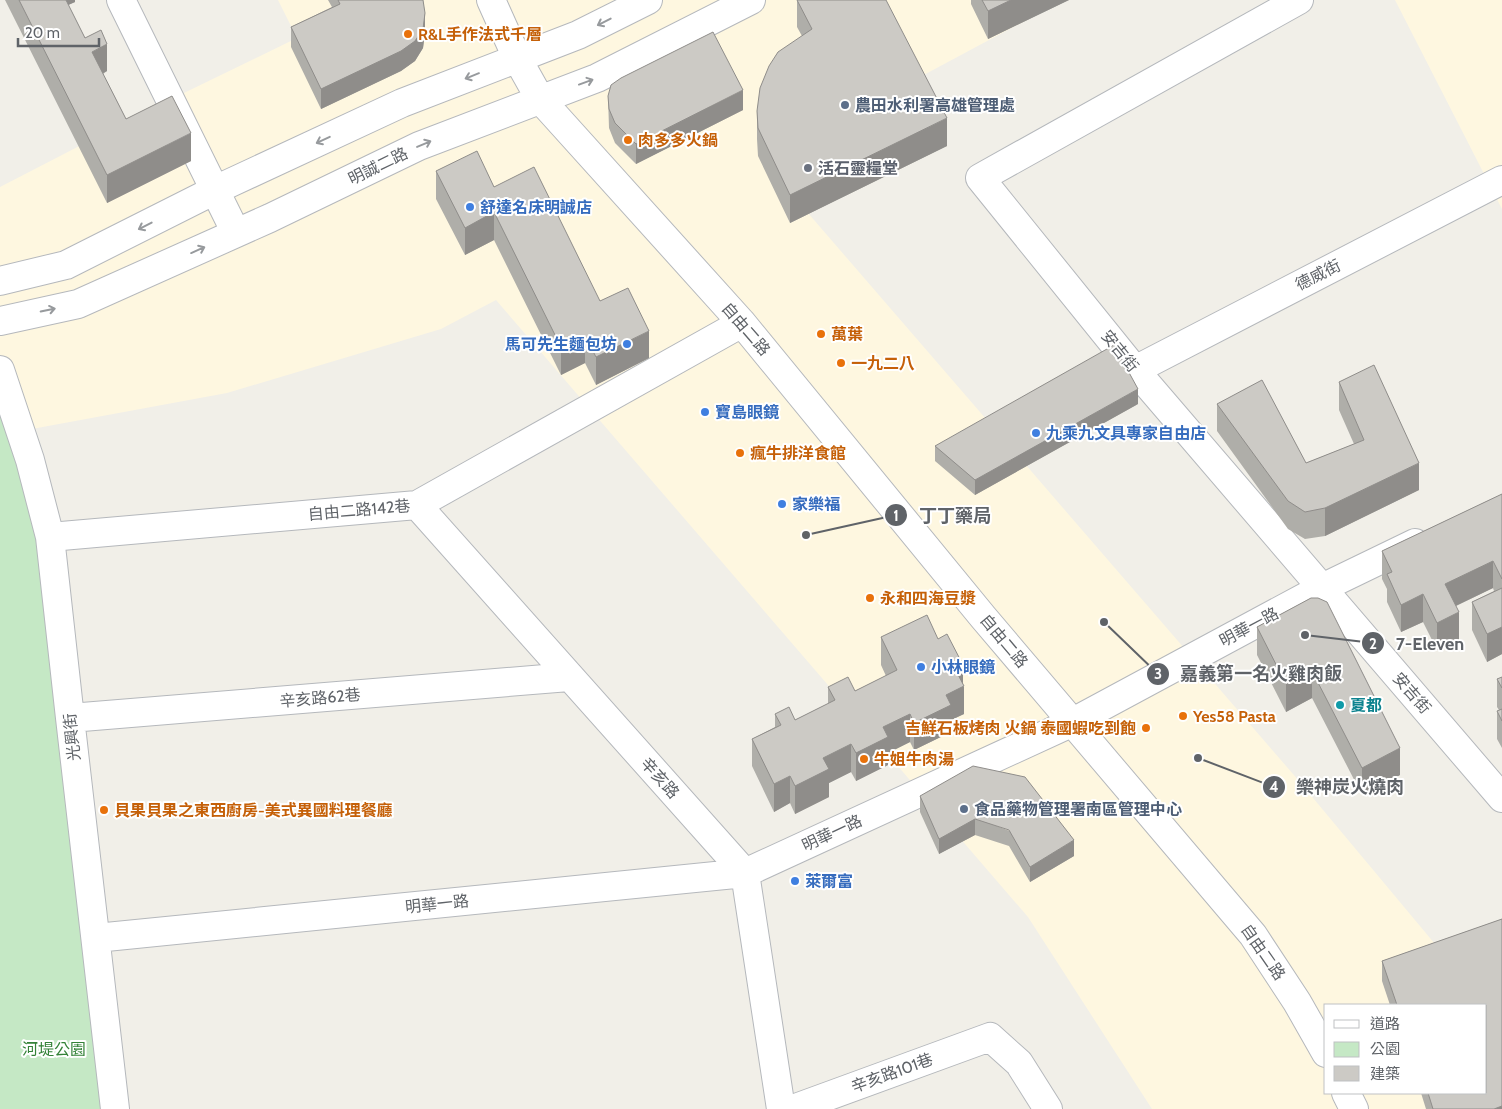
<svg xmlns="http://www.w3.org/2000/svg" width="1502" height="1109" viewBox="0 0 1502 1109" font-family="Cabin,'Noto Sans TC',sans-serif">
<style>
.commercial{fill:#fef7e0}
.green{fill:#c5e8c5}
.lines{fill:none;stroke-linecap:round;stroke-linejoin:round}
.minor-casing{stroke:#b5b8bc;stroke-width:30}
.minor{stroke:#fff;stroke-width:28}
.wall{fill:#afaea9}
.shaded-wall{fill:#8f8d8a}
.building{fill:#cccac5;stroke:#8f8d8a}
.oneway{stroke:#979a9d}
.food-dot{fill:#e8710a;stroke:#fff;stroke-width:2}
.service-dot{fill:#5c6f8a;stroke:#fff;stroke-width:2}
.worship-dot{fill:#6b7280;stroke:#fff;stroke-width:2}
.shop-dot{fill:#3f7fe0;stroke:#fff;stroke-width:2}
.culture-dot{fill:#0f9aa8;stroke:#fff;stroke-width:2}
.labels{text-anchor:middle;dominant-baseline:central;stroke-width:4;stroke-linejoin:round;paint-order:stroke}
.food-label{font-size:16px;font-weight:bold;fill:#c56008;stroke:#fff;text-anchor:start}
.service-label{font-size:16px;font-weight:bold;fill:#4e5e75;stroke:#fff;text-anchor:start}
.street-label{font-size:16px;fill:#5f6368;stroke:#fff}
.worship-label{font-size:16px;font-weight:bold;fill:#5b616d;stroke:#fff;text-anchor:start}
.shop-label{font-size:16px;font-weight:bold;fill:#366cbe;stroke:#fff;text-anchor:start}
.culture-label{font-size:16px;font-weight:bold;fill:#0d838f;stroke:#fff;text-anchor:start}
.park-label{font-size:16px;fill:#348238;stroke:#fff}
.leader{fill:none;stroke:#5f6368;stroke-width:2}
.callout-dot{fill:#5f6368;stroke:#fff;stroke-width:2}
.mark-label{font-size:15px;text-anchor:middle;font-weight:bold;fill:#fff}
.callout-label{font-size:18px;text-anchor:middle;font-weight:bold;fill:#5f6368;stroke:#fff;stroke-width:4;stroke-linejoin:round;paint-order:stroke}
</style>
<rect width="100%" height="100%" fill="#f1efe8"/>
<path class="commercial" d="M278,0H1064L763,161L1293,774L1440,950L1458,1005H1326V1093H1485L1490,1109H1152L1028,917L496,300L441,329L227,393L21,431L0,369V187L153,108L297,38Z
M1395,0H1502V209Z"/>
<path class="green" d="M0,369L50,537L115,1109H0Z"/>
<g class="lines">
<g class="minor-casing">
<path id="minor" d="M121,0L236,233
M491,0L517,58L540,99L742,323L983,617L1253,935L1297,1002L1326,1053
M1299,0L980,178L1135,370L1502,798
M0,281L66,265L215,190L402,103L578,35L648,0
M0,321L78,304L270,218L419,146L597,78L751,0
M0,370L30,460L50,537L70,718L115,1109
M1135,370L1502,180
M417,505L745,873L781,1109
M50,537L417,505L742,323
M70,718L569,677
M96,938L745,873L1073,722L1322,588L1415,543
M1346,1093L1354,1109
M793,1109L990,1037L1019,1063L1048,1109"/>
</g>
<use href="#minor" class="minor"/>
</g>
<path class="wall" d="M5,0H75V2L68,5L85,38L107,71L103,74L126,119L191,161L107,203Z
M328,0H423L425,33L423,48L415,61L401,71L321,109L291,47V27L332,7Z
M797,0L947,146L790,223L758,156L757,139V111L802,36L797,27Z
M971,0H1069L988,39L971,4Z
M608,96L743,110L636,164L615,143L609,128Z
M436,171L494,187L600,301L649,358L596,385L585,363L561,375L494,240L465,255L436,199Z
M1339,382L1419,490L1325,536L1305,539L1288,529L1217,431V404L1306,463L1354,444L1339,410Z
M1138,404L975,495L935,461V446Z
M1502,494V654L1487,662L1472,630V602L1494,591L1493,588L1456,606L1459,640L1437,650L1423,622L1401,632L1387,602V589L1382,579V551Z
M1311,598L1400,775L1362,795L1312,698L1286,712L1257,655V627Z
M881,637L938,639L963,684L964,714L951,720V732L914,750L910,742L888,753V765L856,781L851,772L829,783V797L795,814L790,803L774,812L752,766V739L775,727V714L795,720L828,704V687L855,691L886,676L881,665Z
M1502,677V748L1497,739V711L1499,710L1497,707V679Z
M920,796L1074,856L1030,882L1009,846L975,835L939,854L920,812Z
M1502,919V1109H1426L1421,1093H1486V1005H1390L1382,981V961Z"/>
<path class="shaded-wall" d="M57,0H75V2L57,10Z
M1011,0H1069L988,39V11Z
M425,13V33L423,48L415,61L401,71L321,109V89Z
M107,44V71L92,79V52Z
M743,90V110L636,164V144Z
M947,118V146L790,223V195Z
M191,133V161L107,203V175Z
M494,212V240L465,255V228Z
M649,331V358L596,385V357Z
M585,336V363L561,375V347Z
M1138,389V404L975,495V480Z
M1419,463V490L1325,536V508Z
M1493,561V588L1445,611V584Z
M1423,594V622L1401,632V605Z
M1459,612V640L1437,650V623Z
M1502,627V654L1487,662V634Z
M963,665V687L964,686V714L951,720V732L914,750V723L946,695L955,669Z
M1312,671V698L1286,712V684Z
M910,714V742L888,753V765L856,781V753L883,727Z
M851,744V772L829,783V797L795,814V786L823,758Z
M1400,748V775L1362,795V768Z
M790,776V803L774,812V784Z
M975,819V835L939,854V839Z
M1074,840V856L1030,882V867Z
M1502,1106V1109H1494Z"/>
<path class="building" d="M19,0H66L85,38L101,30L107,44L92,52L126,119L172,96L191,133L107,175Z
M338,0H423L425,13L423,29L415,41L401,51L321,89L291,27L340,4Z
M797,0H886L947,118L790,195L758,128L757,111L760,88L769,66L778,52L812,29Z
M982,0H1011L988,11Z
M713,32L743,90L636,144L615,123L609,109L608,96L611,85L621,78Z
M477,151L494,187L534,167L600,301L628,288L649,331L596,357L585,336L561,347L494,212L465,228L436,171Z
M1114,345L1138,389L975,480L935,446Z
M1374,365L1419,463L1325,508L1305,512L1288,501L1217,404L1262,380L1306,463L1364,440L1339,382Z
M1502,494V579L1493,561L1445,584L1459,612L1437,623L1423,594L1401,605L1387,574L1392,572L1382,551Z
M1502,588V627L1487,634L1472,602Z
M1311,598H1318L1327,602L1400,748L1362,768L1312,671L1286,684L1257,627Z
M927,615L938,639L947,634L963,665L955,669L964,686L946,695L951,705L914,723L910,714L883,727L888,737L856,753L851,744L823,758L829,769L795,786L790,776L774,784L752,739L781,725L775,714L789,707L795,720L835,700L828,687L848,677L855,691L897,670L881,637Z
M1502,677V688L1497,679Z
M1502,709V721L1497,711Z
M973,766L1025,777L1074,840L1030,867L1009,830L975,819L939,839L920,796Z
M1502,919V1106L1494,1109H1433L1428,1093H1486V1005H1397L1382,961Z"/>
<defs><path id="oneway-shaft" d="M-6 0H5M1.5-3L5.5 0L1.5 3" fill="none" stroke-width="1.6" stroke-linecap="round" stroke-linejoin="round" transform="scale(1.25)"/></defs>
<g class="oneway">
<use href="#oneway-shaft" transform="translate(604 22) rotate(153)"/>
<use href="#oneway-shaft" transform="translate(472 76) rotate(158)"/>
<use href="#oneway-shaft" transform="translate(586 82) rotate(-20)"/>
<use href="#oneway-shaft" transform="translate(323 140) rotate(155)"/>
<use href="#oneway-shaft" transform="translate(424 144) rotate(-23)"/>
<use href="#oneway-shaft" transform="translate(145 226) rotate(153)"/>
<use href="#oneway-shaft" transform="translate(198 250) rotate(-24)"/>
<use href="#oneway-shaft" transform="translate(48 310) rotate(-12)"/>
</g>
<g class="food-dot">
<circle cx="408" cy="34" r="5"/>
<circle cx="628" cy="140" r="5"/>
<circle cx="821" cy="334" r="5"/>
<circle cx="841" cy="363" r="5"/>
<circle cx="740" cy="453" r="5"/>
<circle cx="870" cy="598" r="5"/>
<circle cx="1183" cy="716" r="5"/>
<circle cx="1146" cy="728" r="5"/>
<circle cx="864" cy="759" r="5"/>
<circle cx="104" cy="810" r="5"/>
</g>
<g class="service-dot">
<circle cx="845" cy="105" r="5"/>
<circle cx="964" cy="809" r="5"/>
</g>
<circle class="worship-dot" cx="808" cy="168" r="5"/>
<g class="shop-dot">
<circle cx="470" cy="207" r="5"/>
<circle cx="627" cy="344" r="5"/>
<circle cx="705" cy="412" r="5"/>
<circle cx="1036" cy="433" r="5"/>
<circle cx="782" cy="504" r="5"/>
<circle cx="921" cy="667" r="5"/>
<circle cx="795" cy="881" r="5"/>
</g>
<circle class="culture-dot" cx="1340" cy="705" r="5"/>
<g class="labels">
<g class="food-label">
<text x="418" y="34">R&amp;L手作法式千層</text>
<text x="638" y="140">肉多多火鍋</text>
<text x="831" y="334">萬葉</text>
<text x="851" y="363">一九二八</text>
<text x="750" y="453">瘋牛排洋食館</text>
<text x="880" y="598">永和四海豆漿</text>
<text x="1193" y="716">Yes58 Pasta</text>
<text x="1136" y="728" text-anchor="end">吉鮮石板烤肉 火鍋 泰國蝦吃到飽</text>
<text x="874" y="759">牛姐牛肉湯</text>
<text x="114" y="810">貝果貝果之東西廚房-美式異國料理餐廳</text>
</g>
<g class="service-label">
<text x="855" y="105">農田水利署高雄管理處</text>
<text x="974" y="809">食品藥物管理署南區管理中心</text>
</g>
<g class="street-label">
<text transform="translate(378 166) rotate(-26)">明誠二路</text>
<text transform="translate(1318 275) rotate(-27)">德威街</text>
<text transform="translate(746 329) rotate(49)">自由二路</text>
<text transform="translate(1120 351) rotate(51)">安吉街</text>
<text transform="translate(359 510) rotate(-5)">自由二路142巷</text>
<text transform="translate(1249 627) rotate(-28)">明華一路</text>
<text transform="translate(1004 641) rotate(50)">自由二路</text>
<text transform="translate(1412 693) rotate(49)">安吉街</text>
<text transform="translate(320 698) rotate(-5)">辛亥路62巷</text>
<text transform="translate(72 737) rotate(-96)">光興街</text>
<text transform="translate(660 778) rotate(48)">辛亥路</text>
<text transform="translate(832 833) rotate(-25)">明華一路</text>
<text transform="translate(437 904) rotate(-6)">明華一路</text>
<text transform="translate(1263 952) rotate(55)">自由二路</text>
<text transform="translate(892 1073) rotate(-20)">辛亥路101巷</text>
</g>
<g class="worship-label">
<text x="818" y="168">活石靈糧堂</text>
</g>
<g class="shop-label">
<text x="480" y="207">舒達名床明誠店</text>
<text x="617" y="344" text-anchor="end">馬可先生麵包坊</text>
<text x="715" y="412">寶島眼鏡</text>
<text x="1046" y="433">九乘九文具專家自由店</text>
<text x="792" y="504">家樂福</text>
<text x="931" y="667">小林眼鏡</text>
<text x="805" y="881">萊爾富</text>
</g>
<g class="culture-label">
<text x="1350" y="705">夏都</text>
</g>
<g class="park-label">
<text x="54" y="1049">河堤公園</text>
</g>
</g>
<path class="leader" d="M806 535L896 515M1305 635L1373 643M1104 622L1158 674M1198 758L1274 787"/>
<g class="callout-dot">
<circle cx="806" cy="535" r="5"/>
<circle cx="1305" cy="635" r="5"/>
<circle cx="1104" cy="622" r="5"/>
<circle cx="1198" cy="758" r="5"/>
<circle cx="896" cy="515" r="12"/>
<circle cx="1373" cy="643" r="12"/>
<circle cx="1158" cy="674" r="12"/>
<circle cx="1274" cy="787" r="12"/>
</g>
<g class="mark-label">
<text x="896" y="521">1</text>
<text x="1373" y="649">2</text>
<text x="1158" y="679">3</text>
<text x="1274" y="792">4</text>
</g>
<g class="callout-label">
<text x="955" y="522">丁丁藥局</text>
<text x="1430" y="650">7-Eleven</text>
<text x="1261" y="680">嘉義第一名火雞肉飯</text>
<text x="1350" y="793">樂神炭火燒肉</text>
</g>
<rect x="1324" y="1004" width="162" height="90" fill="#ffffff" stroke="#bfc1c3"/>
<rect x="1334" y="1020" width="25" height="8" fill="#ffffff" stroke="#bfc1c3"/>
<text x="1370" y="1029" font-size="15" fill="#5f6368">道路</text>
<rect x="1334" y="1042" width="25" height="15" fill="#c5e8c5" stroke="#bfc1c3"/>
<text x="1370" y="1054" font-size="15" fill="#5f6368">公園</text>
<rect x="1334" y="1066" width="25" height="15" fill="#cccac5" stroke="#bfc1c3"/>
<text x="1370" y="1079" font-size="15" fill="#5f6368">建築</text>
<path d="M18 38v8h81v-8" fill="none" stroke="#5f6368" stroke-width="2.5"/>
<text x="25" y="38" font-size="15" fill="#5f6368" stroke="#ffffff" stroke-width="4" paint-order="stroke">20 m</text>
</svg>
